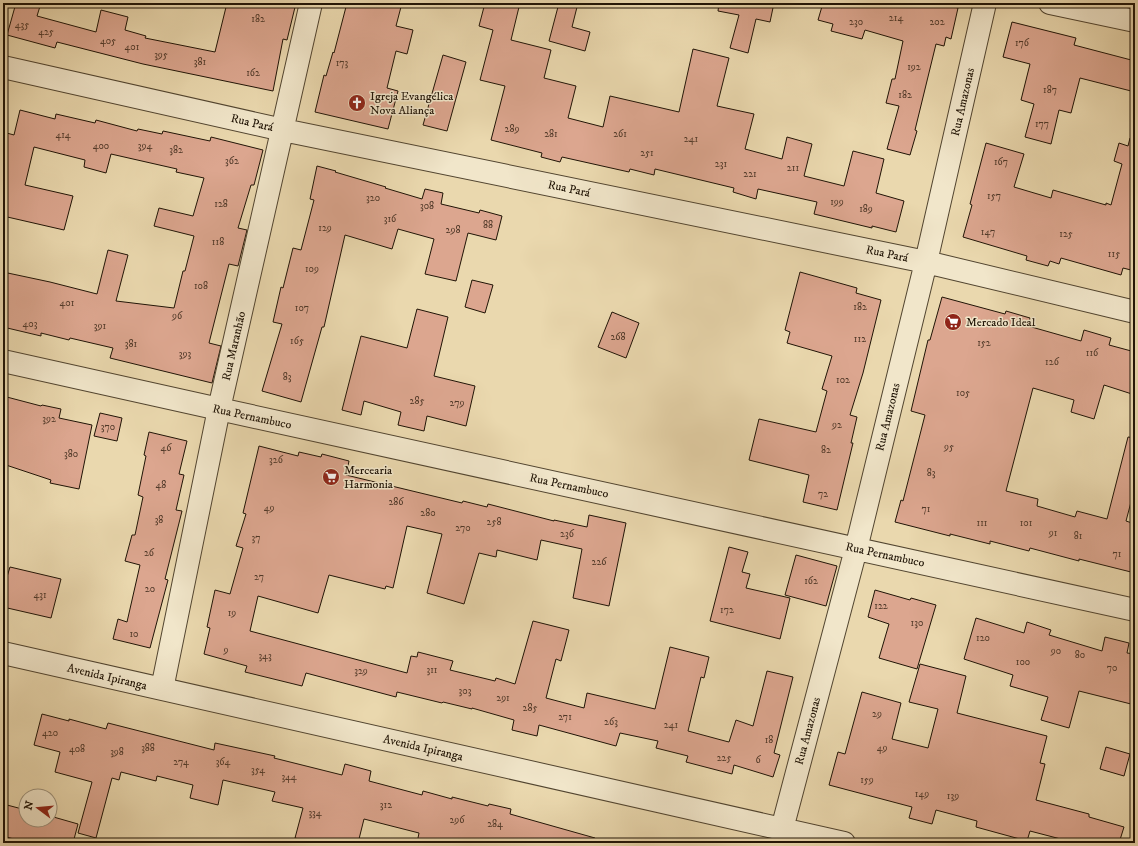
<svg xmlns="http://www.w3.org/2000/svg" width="1138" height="846" viewBox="0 0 1138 846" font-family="'IM FELL DW Pica',serif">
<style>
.building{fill:#dca68f;stroke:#201406}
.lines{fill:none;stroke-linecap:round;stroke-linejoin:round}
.minor-casing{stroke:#524530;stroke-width:24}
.minor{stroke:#f1e6ca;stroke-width:22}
.labels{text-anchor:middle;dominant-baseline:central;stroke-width:3;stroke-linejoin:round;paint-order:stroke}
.number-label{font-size:10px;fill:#4f3828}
.poi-label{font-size:12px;fill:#201406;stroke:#f1e6ca;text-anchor:start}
.street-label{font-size:12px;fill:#201406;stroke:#f1e6ca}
</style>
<rect width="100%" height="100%" fill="#ead8ae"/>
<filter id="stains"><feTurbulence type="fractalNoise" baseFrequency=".005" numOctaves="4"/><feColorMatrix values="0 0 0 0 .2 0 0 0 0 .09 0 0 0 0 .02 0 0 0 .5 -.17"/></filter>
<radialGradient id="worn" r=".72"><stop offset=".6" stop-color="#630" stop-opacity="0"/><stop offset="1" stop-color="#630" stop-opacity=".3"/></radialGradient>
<path class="building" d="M16,3H41L37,16L96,32L101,10L128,17L125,30L146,36L145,38L215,52L227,3H296L287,40L283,39L273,91L143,64L57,42L55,48L7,35Z
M347,3H402L396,26L413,30L407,54L396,51L387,88L398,91L388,129L315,112L324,75L326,76L333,52L334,53Z
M485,3H503L519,7L511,40L551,50L544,78L576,86L568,118L603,127L610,96L679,112L693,49L729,58L717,106L754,114L745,149L782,159L787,137L812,144L804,176L844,186L853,151L884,159L876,193L904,201L896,232L872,226V228L814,214L817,202L758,189L756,199L733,192L734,188L655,169L654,175L630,169L629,172L562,157L560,162L541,157L542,153L491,140L505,86L480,80L493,30L479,26Z
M559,3H578L572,27L590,32L585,51L549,41Z
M719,3H774L770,22L756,19L748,53L730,48L739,15L718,11Z
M823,3H938L958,8L951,39L946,37L944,46L936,44L915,130L917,131L910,155L887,149L899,106L886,103L892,79H895L903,41L865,30L862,39L831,31L833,24L818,20Z
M1012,22L1076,38L1074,45L1135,61V92L1080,78L1071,113L1059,110L1051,144L1025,137L1034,104L1021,100L1030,64L1003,57Z
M443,55L466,62L447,131L423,125Z
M20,110L55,119L56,114L95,123L96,120L137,131L138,129L162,134L163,131L210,141L211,137L263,150L254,185H251L238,228L247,230L238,266L229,264L209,343L221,346L212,383L110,358L113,348L70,338L69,340L41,333V336L3,327V272L50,282L97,294L108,250L128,255L116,301L174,308L183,271H185L194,236L154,226L159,208L193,216L204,178L176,172L177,169L111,154L106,173L84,167L85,160L34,147L25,185L73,196L64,230L3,216V132L14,135Z
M1130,138L1135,139V271L1123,268L1121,275L1061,258L1059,264L1050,261L1048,266L1026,260L1027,256L963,237L972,205L970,204L986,143L1024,154L1014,187L1051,198L1053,190L1106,205V203L1111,205L1122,164L1114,161L1119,143L1128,146Z
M317,166L336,171L335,172L386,187L385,188L422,199L425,189L443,193L441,204L479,213L480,210L502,216L496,240L468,233L456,281L425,274L434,239L398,229L392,249L345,235L324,327H322L301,402L262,391L282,324L273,322L281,287L283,288L293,248L301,250L314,200L310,199Z
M800,272L857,288L856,293L881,300L863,373L850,415L857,417L851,443H853L837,510L803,502L809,475L749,460L759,419L816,432L827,391L822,389L832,356L787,343L790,332L785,330Z
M472,280L493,285L485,313L465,307Z
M942,297L1005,314L1006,311L1030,318L1028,326L1081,341L1084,330L1111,338L1109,345L1135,352V395L1104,385L1094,419L1071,412L1074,400L1033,388L1006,491L1038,499L1037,506L1075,517L1077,511L1107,519L1128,437L1135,438V487L1126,521L1135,524V573L1079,559V561L1030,548L1029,551L990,541V544L950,534V536L895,522L901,500L903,501L925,415L911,411L928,340H930Z
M417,309L448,317L434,376L475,386L466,426L427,416L424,431L398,425L401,412L364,401L361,415L342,410L361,336L407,348Z
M612,312L639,323L626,358L598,347Z
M3,396L41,406L42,405L61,409L59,418L92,425L79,489L50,483L51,480L3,464Z
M100,413L122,418L117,441L94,436Z
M149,432L187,441L179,474L184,475L176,510L182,511L165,579L168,580L150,648L113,639L118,619L127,622L140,565L125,561L132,535H135L143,497L138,495L146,456L144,455Z
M259,446L298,456L299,452L321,457L322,454L349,461L346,475L462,503L463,501L487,507L488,504L554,521V520L587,527L589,515L626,523L609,606L573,598L582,549L541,540L537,560L497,550L496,557L479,553L464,604L427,593L442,534L407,526L393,588L386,586L385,589L329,575L318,613L258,596L250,631L407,673L411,656L417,657L418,652L453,661L450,670L495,681L496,678L515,684L533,621L569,630L561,661L556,659L546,698L584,708L587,693L655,709L670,647L709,657L704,678L701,677L688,731L725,741L729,742L736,720L753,726L767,671L793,677L774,753L780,755L773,777L734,765L732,774L686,762L688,756L656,748L658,741L620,733L616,746L539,725L537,736L512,730L514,720L472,708V709L443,702L442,703L397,692L396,697L306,673L302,686L245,672L247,666L204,654L210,628L207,627L215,590L230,594L243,548L236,546L246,514L243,513Z
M729,547L748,552L742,572L750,574L746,588L790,598L780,639L710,621Z
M796,555L837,566L826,606L785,595Z
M10,567L61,579L51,618L3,607V590Z
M875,590L910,600L911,598L936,605L917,669L879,658L889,624L868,617Z
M976,618L1024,633L1027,622L1051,630L1049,635L1102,651L1105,637L1129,643L1127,653L1135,654V705L1079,691L1069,728L1041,720L1048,697L1010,686L1013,675L964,659Z
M920,664L966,676L957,713L1047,736L1040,763L1045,764L1036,800L1089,814V817L1124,827L1119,843H1076L1030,831L1027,841L976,827L977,821L936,810L932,824L909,818L912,807L829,785L838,752L845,754L862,692L901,703L892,739L928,748L938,709L909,702Z
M42,714L69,721V719L106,729L108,723L214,750L215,743L275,756L274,758L342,775L345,764L371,771L369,781L422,795L423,791L452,799V797L488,806L489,804L511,809L510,814L595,838L594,843H417L419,833L364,819L358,843H315L295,838L303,808L272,801L275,792L223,780L218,805L190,798L193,785L157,776L156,781L121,772L119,780L112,778L96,838L78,833L92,782L55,772L60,752L34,745Z
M1106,747L1130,754L1124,776L1100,769Z
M7,805L26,810V820H50V816L78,824L73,843H28L3,836V820Z"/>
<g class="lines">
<g class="minor-casing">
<path id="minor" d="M1050,3L1135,21
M3,67L283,130L926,262L1135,312
M3,361L219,409L1135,610
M3,653L844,843
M162,689L219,409L311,3
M782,829L856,549L926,262L985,3"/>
</g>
<use href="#minor" class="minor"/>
</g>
<defs>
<g id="church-disc" transform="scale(0.9)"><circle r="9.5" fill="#8f2418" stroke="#f1e6ca"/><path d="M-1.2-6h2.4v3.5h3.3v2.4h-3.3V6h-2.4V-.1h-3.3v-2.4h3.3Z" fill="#fff"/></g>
<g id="supermarket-disc" transform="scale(0.9)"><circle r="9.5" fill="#8f2418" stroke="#f1e6ca"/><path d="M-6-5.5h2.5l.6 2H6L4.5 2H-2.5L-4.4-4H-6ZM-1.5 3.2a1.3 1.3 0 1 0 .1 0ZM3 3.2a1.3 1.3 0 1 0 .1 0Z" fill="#fff"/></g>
</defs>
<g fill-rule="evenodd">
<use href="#church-disc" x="357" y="103"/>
<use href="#supermarket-disc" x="953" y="322"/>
<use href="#supermarket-disc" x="331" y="477"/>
</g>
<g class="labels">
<g class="number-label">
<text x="896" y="18">214</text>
<text x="258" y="19">182</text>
<text x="856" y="22">230</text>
<text x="937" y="22">202</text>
<text x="22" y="25">435</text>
<text x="46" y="32">425</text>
<text x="108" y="41">405</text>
<text x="1022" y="43">176</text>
<text x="132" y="47">401</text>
<text x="161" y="55">395</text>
<text x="200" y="62">381</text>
<text x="342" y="63">173</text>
<text x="914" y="67">192</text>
<text x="253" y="73">162</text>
<text x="1050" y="90">187</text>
<text x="905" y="95">182</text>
<text x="1042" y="124">177</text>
<text x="512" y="129">289</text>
<text x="551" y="134">281</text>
<text x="620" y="134">261</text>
<text x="63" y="135">414</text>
<text x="691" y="139">241</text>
<text x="101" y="146">400</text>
<text x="145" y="146">394</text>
<text x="176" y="150">382</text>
<text x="647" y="153">251</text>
<text x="232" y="161">362</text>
<text x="1001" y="162">167</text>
<text x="721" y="164">231</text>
<text x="793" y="168">211</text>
<text x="750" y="174">221</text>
<text x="994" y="196">157</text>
<text x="373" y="198">320</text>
<text x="837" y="202">199</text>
<text x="221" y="204">128</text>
<text x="427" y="206">308</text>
<text x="866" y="209">189</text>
<text x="390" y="219">316</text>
<text x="488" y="225">88</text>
<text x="325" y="228">129</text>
<text x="453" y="230">298</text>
<text x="988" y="232">147</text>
<text x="1066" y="234">125</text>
<text x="218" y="242">118</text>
<text x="1114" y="254">115</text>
<text x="312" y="269">109</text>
<text x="201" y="286">108</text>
<text x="67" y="303">401</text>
<text x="860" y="307">182</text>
<text x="302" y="308">107</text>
<text x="177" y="316">96</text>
<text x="30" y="324">403</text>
<text x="100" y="326">391</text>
<text x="618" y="337">268</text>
<text x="860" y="339">112</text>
<text x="297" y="341">165</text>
<text x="984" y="343">152</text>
<text x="131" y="344">381</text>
<text x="1092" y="353">116</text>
<text x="185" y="354">393</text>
<text x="1052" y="362">126</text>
<text x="287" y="377">83</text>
<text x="843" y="380">102</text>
<text x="963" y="393">105</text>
<text x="417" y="401">285</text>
<text x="457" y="403">279</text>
<text x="49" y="419">392</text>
<text x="837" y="425">92</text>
<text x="108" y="427">370</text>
<text x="949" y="447">95</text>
<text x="166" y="448">46</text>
<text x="826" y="450">82</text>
<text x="71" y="454">380</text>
<text x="276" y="460">326</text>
<text x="931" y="473">83</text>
<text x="161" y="485">48</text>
<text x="823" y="494">72</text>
<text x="396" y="502">286</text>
<text x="269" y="508">49</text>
<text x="926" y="509">71</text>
<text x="428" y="513">280</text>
<text x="159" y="520">38</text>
<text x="494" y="522">258</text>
<text x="982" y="523">111</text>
<text x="1026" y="523">101</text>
<text x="463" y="528">270</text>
<text x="1053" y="533">91</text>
<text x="567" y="534">236</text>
<text x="1078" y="536">81</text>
<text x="256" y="538">37</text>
<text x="149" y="553">26</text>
<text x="1117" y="554">71</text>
<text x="599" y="562">226</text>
<text x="259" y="577">27</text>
<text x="811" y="581">162</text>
<text x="150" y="589">20</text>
<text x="40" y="595">431</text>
<text x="881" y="606">122</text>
<text x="727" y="610">172</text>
<text x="232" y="613">19</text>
<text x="917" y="623">130</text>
<text x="134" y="634">10</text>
<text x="983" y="638">120</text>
<text x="226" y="650">9</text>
<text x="1056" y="651">90</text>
<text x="1080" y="655">80</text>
<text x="265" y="656">343</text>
<text x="1023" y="662">100</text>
<text x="1112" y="668">70</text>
<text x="432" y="670">311</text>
<text x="361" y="671">329</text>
<text x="465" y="691">303</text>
<text x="503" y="698">291</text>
<text x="530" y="708">285</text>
<text x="877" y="714">29</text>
<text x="565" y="717">271</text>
<text x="611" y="722">263</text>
<text x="671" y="725">241</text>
<text x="50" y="733">420</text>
<text x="769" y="740">18</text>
<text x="148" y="748">388</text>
<text x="882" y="748">49</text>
<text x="77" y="749">408</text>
<text x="117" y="752">398</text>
<text x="724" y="758">225</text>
<text x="758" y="760">6</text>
<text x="181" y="762">274</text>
<text x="223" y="762">364</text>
<text x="258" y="770">354</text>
<text x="289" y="777">344</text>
<text x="867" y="780">159</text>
<text x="922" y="794">149</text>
<text x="953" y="796">139</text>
<text x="386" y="805">312</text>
<text x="315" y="813">334</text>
<text x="457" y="820">296</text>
<text x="495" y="824">284</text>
</g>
<g class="poi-label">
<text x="370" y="96">Igreja Evangélica<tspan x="370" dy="14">Nova Aliança</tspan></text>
<text x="966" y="322">Mercado Ideal</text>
<text x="344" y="470">Mercearia<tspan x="344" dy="14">Harmonia</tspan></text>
</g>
<g class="street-label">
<text transform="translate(963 102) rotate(-77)">Rua Amazonas</text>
<text transform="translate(252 123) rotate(13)">Rua Pará</text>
<text transform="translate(569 189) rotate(12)">Rua Pará</text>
<text transform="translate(887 254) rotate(12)">Rua Pará</text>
<text transform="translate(234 346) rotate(-77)">Rua Maranhão</text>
<text transform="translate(252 417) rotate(12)">Rua Pernambuco</text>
<text transform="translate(888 417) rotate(-76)">Rua Amazonas</text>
<text transform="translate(569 486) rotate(12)">Rua Pernambuco</text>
<text transform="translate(885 555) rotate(12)">Rua Pernambuco</text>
<text transform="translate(107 677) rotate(13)">Avenida Ipiranga</text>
<text transform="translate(808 731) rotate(-75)">Rua Amazonas</text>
<text transform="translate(423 748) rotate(13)">Avenida Ipiranga</text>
</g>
</g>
<rect width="1138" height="846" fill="none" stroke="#ead8ae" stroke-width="16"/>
<rect x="4" y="4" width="1130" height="838" fill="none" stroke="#201406" stroke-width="2"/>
<rect x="8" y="8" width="1122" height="830" fill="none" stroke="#201406"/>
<g transform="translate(38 808) rotate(286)"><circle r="19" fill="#f1e6ca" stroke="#9d927c"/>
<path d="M0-3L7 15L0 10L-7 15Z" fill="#8f2418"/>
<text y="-6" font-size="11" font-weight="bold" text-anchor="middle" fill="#201406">N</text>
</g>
<rect width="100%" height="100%" filter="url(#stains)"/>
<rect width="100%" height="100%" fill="url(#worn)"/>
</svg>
